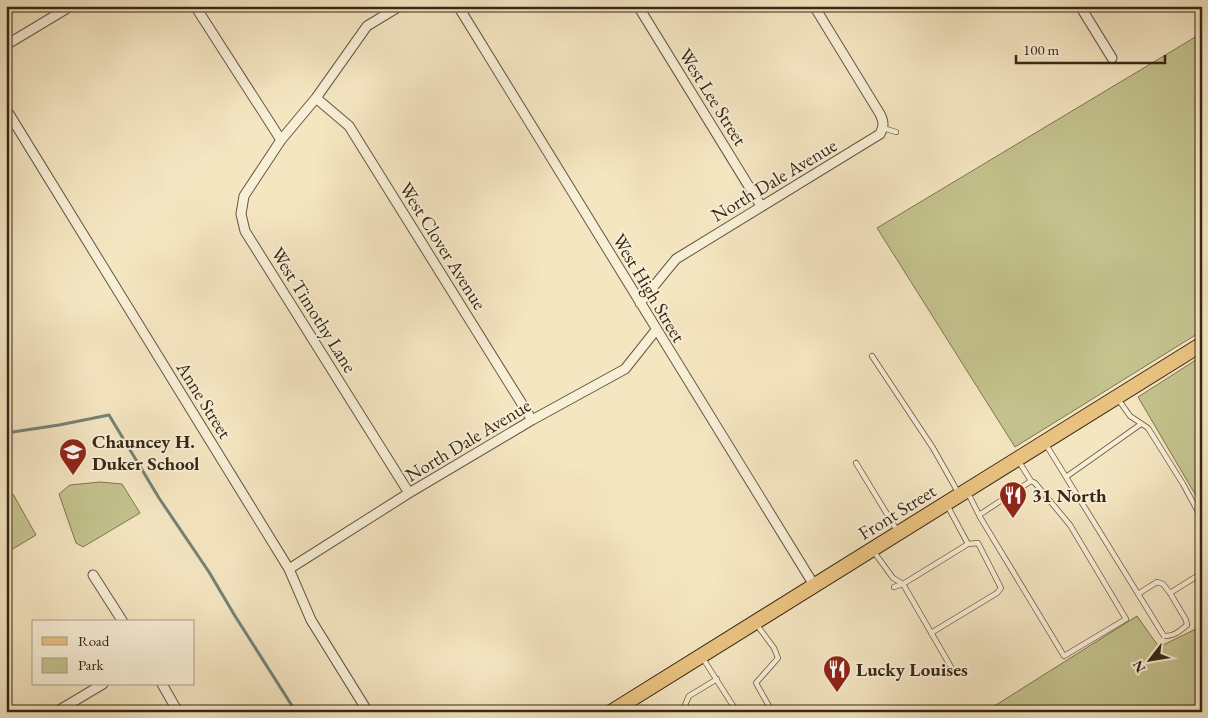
<svg xmlns="http://www.w3.org/2000/svg" width="1208" height="718" viewBox="0 0 1208 718" font-family="'EB Garamond',serif">
<style>
.green{fill:#c4c38e;stroke:#7e7552}
.lines{fill:none;stroke-linecap:round;stroke-linejoin:round}
.stream{stroke:#748278;stroke-width:3}
.lane-casing{stroke:#665742;stroke-width:6}
.street-casing{stroke:#665742;stroke-width:11}
.primary-casing{stroke:#372717;stroke-width:16}
.lane{stroke:#f8efd7;stroke-width:4.5}
.street{stroke:#f8efd7;stroke-width:9}
.primary{stroke:#eac381;stroke-width:14}
.labels{text-anchor:middle;dominant-baseline:central;stroke-width:4;stroke-linejoin:round;paint-order:stroke}
.street-label{font-size:19px;fill:#372717;stroke:#f8efd7}
.poi-label{font-size:19px;font-weight:bold;fill:#372717;stroke:#f8efd7;text-anchor:start}
</style>
<rect width="100%" height="100%" fill="#f5e6c2"/>
<filter id="stains"><feTurbulence type="fractalNoise" baseFrequency=".004" numOctaves="4"/><feColorMatrix values="0 0 0 0 .2 0 0 0 0 .09 0 0 0 0 .02 0 0 0 .5 -.17"/></filter>
<radialGradient id="worn" r=".72"><stop offset=".6" stop-color="#630" stop-opacity="0"/><stop offset="1" stop-color="#630" stop-opacity=".3"/></radialGradient>
<path class="green" d="M1202,33V331L1015,447L877,228Z
M1202,356V506L1138,397Z
M100,482L122,484L140,513L83,547L76,543L59,494L70,485Z
M6,489L13,494L36,535L6,553Z
M1137,616L1159,647L1202,626V712H989L988,710Z"/>
<g class="lines">
<path class="stream" d="M6,433L59,425L109,415L159,498L209,572L235,616L296,712"/>
<g class="lane-casing">
<path id="lane" d="M883,128L896,132
M872,356L933,448L959,494
M1118,399L1130,416L1148,428L1183,484L1202,519
M1045,443L1164,636C1173,637 1180,631 1187,625L1186,620L1170,593L1202,573
M856,463L898,532
M1066,477L1141,424
M967,491L980,517L1064,656L1126,619L1070,525L1035,483L1031,481L1018,460
M979,515L1031,481
M874,552L893,578L903,584L968,544
M894,587L903,584L951,667
M1138,594L1157,582L1163,584L1170,593
M757,625L774,648L778,658L756,683L770,708L763,712
M931,633L997,593L1001,588L978,543L968,544L947,505
M702,657L737,712
M690,712L685,705L689,696L717,679"/>
</g>
<g class="street-casing">
<path id="street" d="M195,6L281,140
M400,6L367,26L316,98L281,140L244,196L241,214L245,231L409,493
M458,6L814,585
M638,6L761,206
M1080,6L1112,58
M6,45L71,6
M316,98L349,126L532,420
M6,109L289,569L311,620L368,712
M640,303L676,259L880,134C884,126 884,122 880,114L814,6
M289,569L409,493L532,420L625,369L656,330
M93,575L123,622
M162,684L178,712
M56,712L103,684"/>
</g>
<g class="primary-casing">
<path id="primary" d="M611,712L1202,344"/>
</g>
<use href="#lane" class="lane"/>
<use href="#street" class="street"/>
<use href="#primary" class="primary"/>
</g>
<defs>
<g id="school-pin" transform="scale(1.4375)"><path d="M0 17L-7.5 6A9.5 9.5 0 1 1 7.5 6Z" fill="#8f2418" stroke="#f8efd7"/><path d="M0-5L7-2L0 1L-7-2ZM-4 1L0 2.5L4 1V4Q0 6-4 4Z" fill="#fff"/></g>
<g id="restaurant-pin" transform="scale(1.4375)"><path d="M0 17L-7.5 6A9.5 9.5 0 1 1 7.5 6Z" fill="#8f2418" stroke="#f8efd7"/><path d="M-5-6h1v4h1v-4h1v4h1v-4h1v5L-1.5 .5V6h-2V.5L-5-1ZM5-6V6H3V1.5H1.5Q1.5-4 5-6Z" fill="#fff"/></g>
</defs>
<g fill-rule="evenodd">
<use href="#school-pin" x="73" y="452"/>
<use href="#restaurant-pin" x="1013" y="495"/>
<use href="#restaurant-pin" x="837" y="669"/>
</g>
<g class="labels">
<g class="street-label">
<text transform="translate(713 97) rotate(58)">West Lee Street</text>
<text transform="translate(774 180) rotate(-31)">North Dale Avenue</text>
<text transform="translate(443 246) rotate(58)">West Clover Avenue</text>
<text transform="translate(649 288) rotate(59)">West High Street</text>
<text transform="translate(314 310) rotate(58)">West Timothy Lane</text>
<text transform="translate(204 400) rotate(58)">Anne Street</text>
<text transform="translate(468 440) rotate(-31)">North Dale Avenue</text>
<text transform="translate(897 512) rotate(-32)">Front Street</text>
</g>
<g class="poi-label">
<text x="92" y="441">Chauncey H.<tspan x="92" dy="22">Duker School</tspan></text>
<text x="1032" y="495">31 North</text>
<text x="856" y="669">Lucky Louises</text>
</g>
</g>
<rect width="1208" height="718" fill="none" stroke="#f5e6c2" stroke-width="25"/>
<rect x="8" y="8" width="1193" height="703" fill="none" stroke="#372717" stroke-width="2.5"/>
<rect x="12" y="12" width="1183" height="693" fill="none" stroke="#372717"/>
<rect x="32" y="620" width="162" height="65" fill="#f8efd7" stroke="#ab9f8a"/>
<rect x="42" y="637" width="25" height="8" fill="#eac381" stroke="#ab9f8a"/>
<text x="78" y="646" font-size="15" fill="#372717">Road</text>
<rect x="42" y="658" width="25" height="15" fill="#c4c38e" stroke="#ab9f8a"/>
<text x="78" y="670" font-size="15" fill="#372717">Park</text>
<g transform="translate(1150 660) rotate(239)" stroke="#f8efd7" stroke-width="4" paint-order="stroke">
<path d="M0-4L9 19L0 12L-9 19Z" fill="#372717"/>
<text y="-8" font-size="14" font-weight="bold" text-anchor="middle" fill="#372717">N</text>
</g>
<path d="M1016 55v8h149v-8" fill="none" stroke="#372717" stroke-width="2.5"/>
<text x="1023" y="55" font-size="15" fill="#372717" stroke="#f8efd7" stroke-width="4" paint-order="stroke">100 m</text>
<rect width="100%" height="100%" filter="url(#stains)"/>
<rect width="100%" height="100%" fill="url(#worn)"/>
</svg>
